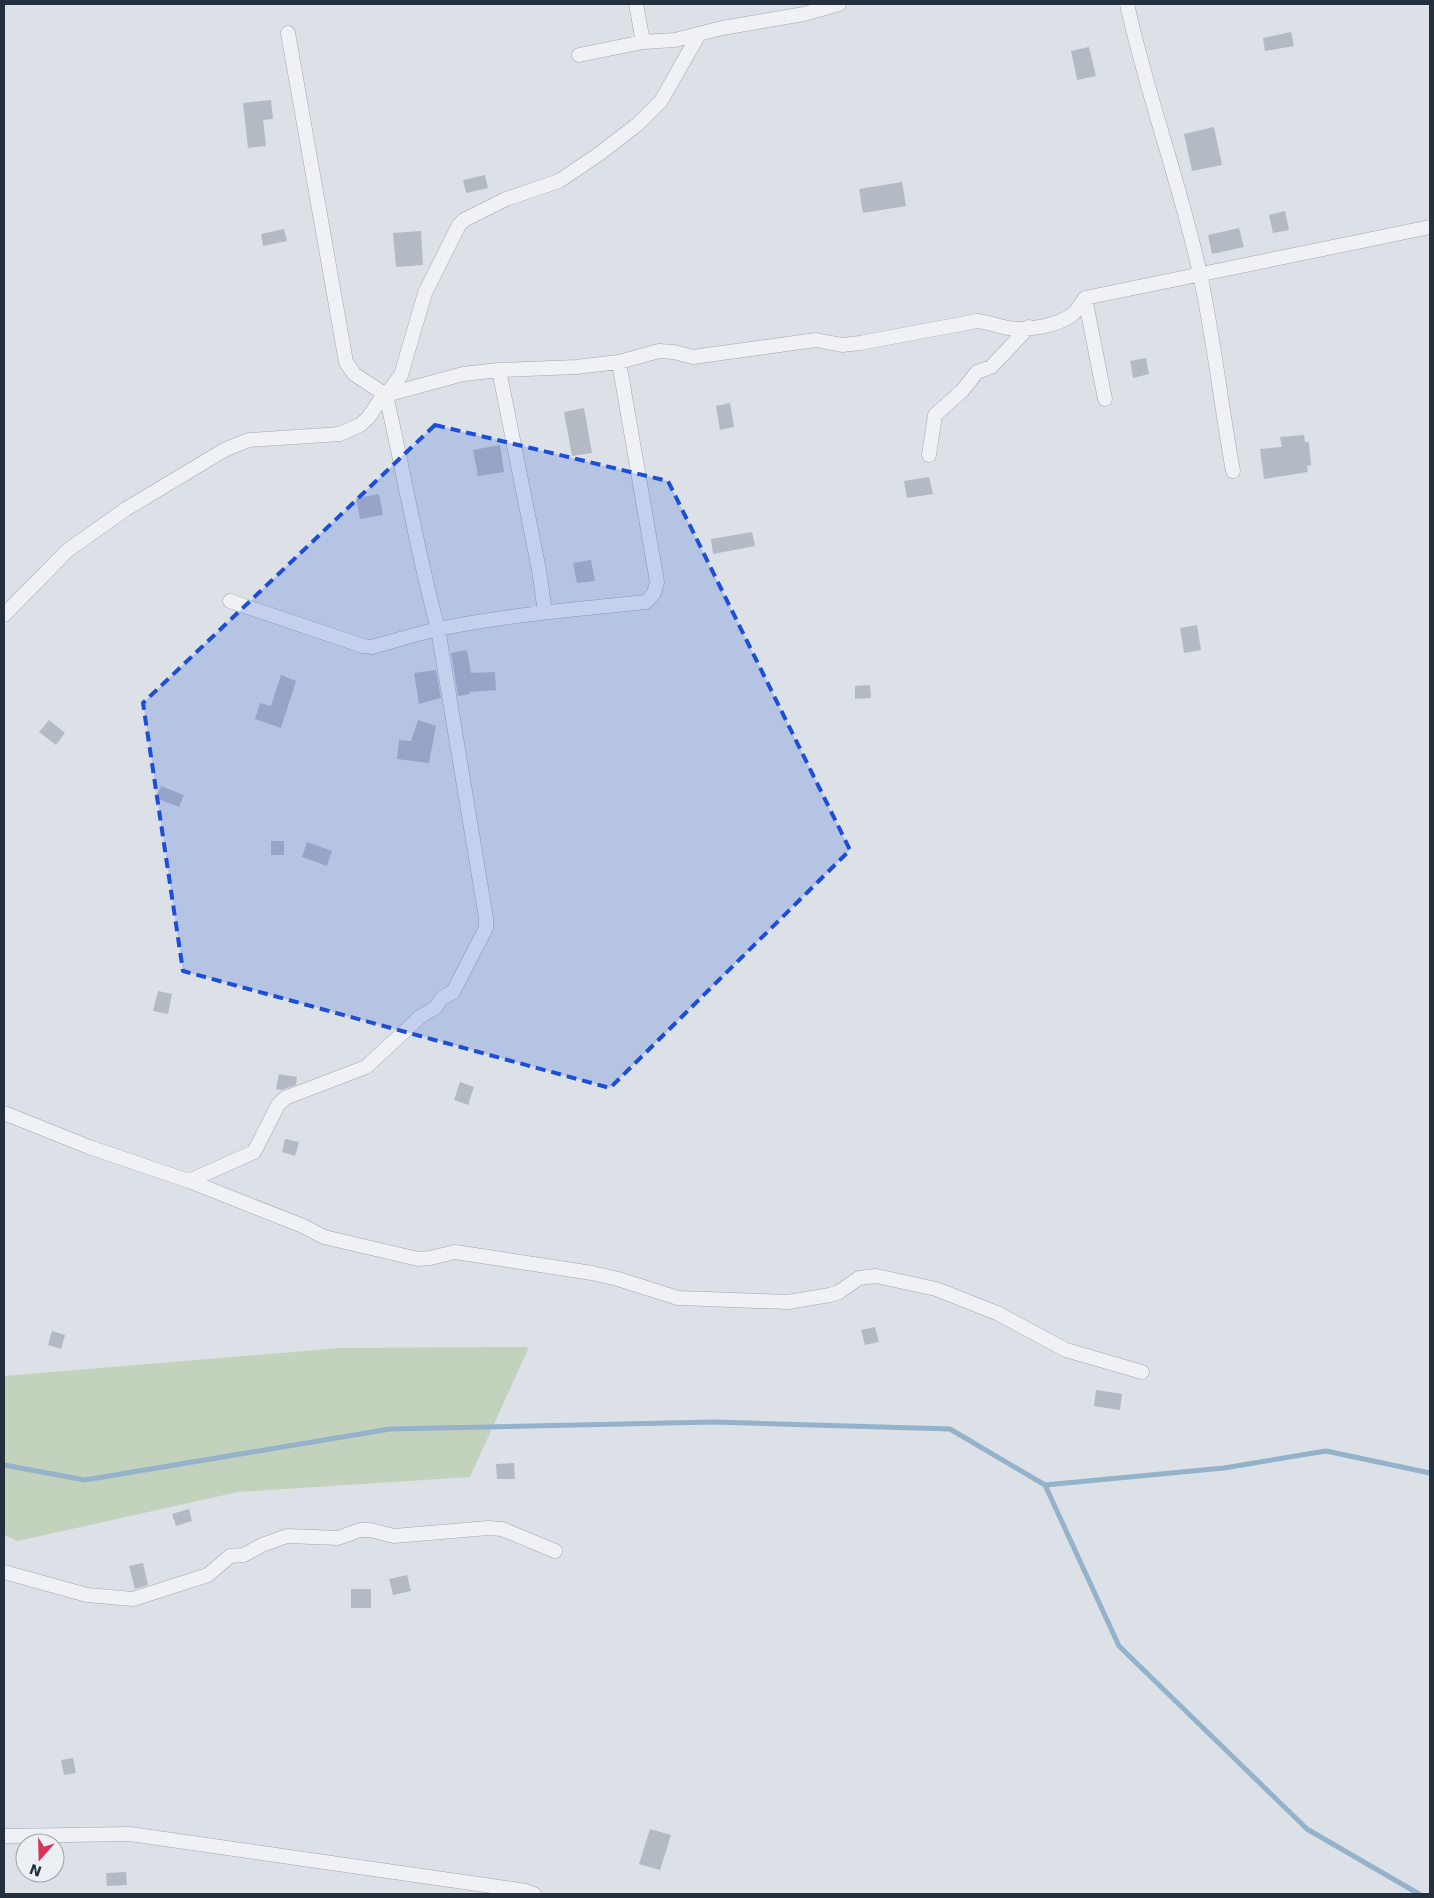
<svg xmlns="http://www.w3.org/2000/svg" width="1434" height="1898" viewBox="0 0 1434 1898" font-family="'DejaVu Sans',sans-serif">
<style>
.green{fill:#c3d2bc}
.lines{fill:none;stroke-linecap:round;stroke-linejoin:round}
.stream{stroke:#94b2ca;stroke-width:5}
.building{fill:#b3bac4}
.street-casing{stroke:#a1a8b1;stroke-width:15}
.street{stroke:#eff1f5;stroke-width:14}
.marked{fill:#1d4ed8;fill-opacity:0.2;stroke:#1d4ed8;stroke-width:4;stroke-dasharray:10 6;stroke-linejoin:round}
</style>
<rect width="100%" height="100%" fill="#dce1e7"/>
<path class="green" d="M529,1347L470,1477L238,1492L18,1541L4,1535V1376L341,1348Z"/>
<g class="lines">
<path class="stream" d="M4,1465L85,1480L390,1429L714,1422L950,1429L1045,1485L1119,1646L1307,1829L1419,1894
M1045,1485L1224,1468L1326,1451L1430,1473"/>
</g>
<path class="building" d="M1291,32L1294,46L1265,51L1263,38Z
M1089,47L1096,76L1077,80L1071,51Z
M271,100L273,119L263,120L266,146L248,148L243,103Z
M1214,127L1222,165L1192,171L1184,134Z
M485,175L488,188L466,193L463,180Z
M902,182L906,206L863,213L859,189Z
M1285,211L1289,230L1273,233L1269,215Z
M1239,228L1244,247L1212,254L1208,235Z
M284,229L287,241L263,246L261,234Z
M421,231L423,265L396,267L393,233Z
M1146,358L1149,374L1133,378L1130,361Z
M730,403L734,427L720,430L716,406Z
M584,408L592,453L572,456L564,412Z
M1304,435L1305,442H1309L1311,465L1307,466L1308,472L1264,479L1260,449L1282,447L1280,437Z
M500,445L504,472L478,476L473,450Z
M929,477L933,494L907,498L904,481Z
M379,494L383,515L360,519L356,498Z
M752,532L755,546L713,554L711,539Z
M591,560L595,581L577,583L573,563Z
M1197,625L1201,650L1184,653L1180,628Z
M467,650L471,673L495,672L496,690L469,692L470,694L458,696L451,653Z
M436,670L441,698L419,704L414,673Z
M281,675L296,681L281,728L255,719L260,703L271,706Z
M870,685L871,698L855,699V686Z
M49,720L65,733L56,745L39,732Z
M418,720L436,726L429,763L397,759L399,740L411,741Z
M161,786L184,795L179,807L156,798Z
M271,841H284V855H271Z
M307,842L332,851L327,866L302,857Z
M158,991L172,994L168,1014L153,1011Z
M279,1074L297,1077L296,1085L282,1090L276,1089Z
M460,1082L474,1087L468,1105L454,1100Z
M285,1139L299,1142L295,1156L282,1152Z
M875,1327L879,1342L865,1345L861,1330Z
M52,1331L65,1335L61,1349L48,1345Z
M1096,1390L1122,1394L1120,1410L1094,1406Z
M514,1463L515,1479H497L496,1464Z
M189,1509L192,1521L176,1526L172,1514Z
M143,1563L148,1585L135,1589L129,1566Z
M407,1575L411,1591L393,1595L389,1579Z
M351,1589H371V1608H351Z
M73,1758L76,1773L64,1775L61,1760Z
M650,1829L671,1835L660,1870L639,1864Z
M126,1872L127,1885L107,1886L106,1873Z"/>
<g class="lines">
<g class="street-casing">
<path id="street" d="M636,4L643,42
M1127,4C1147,95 1180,183 1200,274C1214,339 1221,406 1233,471
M579,55L643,42L675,40L722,28L804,14L839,4
M1085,298L1105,399
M499,370L539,570L545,612
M386,395L401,375L425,293L459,225L464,220L506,199L559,181L599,154L638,124L661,101L699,34
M929,455L935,415L962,391L977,372L991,367L1029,327
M230,601L363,646L372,647C394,641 416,634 438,629C507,615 577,609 646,602L654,593L657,582L619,362
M4,615L68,550L126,509L226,449L249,440L340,434L360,425L368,418L380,400L386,395L463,374L499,370L576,367L619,362L659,351L674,352L693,357L816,340L842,345L860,343L977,321C988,322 997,326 1008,328C1027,331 1058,326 1073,314C1078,310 1081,303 1085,298L1430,227
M4,1113L89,1147L189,1181L303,1226L324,1237L418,1259L430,1258L455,1252L592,1273L618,1279L678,1298L788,1302L830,1295L839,1292L859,1278L876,1276L936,1289L997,1313L1066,1350L1142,1372
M189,1181L254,1152L278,1105L285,1098L366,1067L421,1016L435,1008L442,998L453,992L486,928V918L438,629C417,552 404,473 386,395L354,374L346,362L288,33
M4,1572L87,1595L133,1599L208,1575L230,1556L244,1555L262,1545L287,1536L338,1538L360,1530H370L394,1536L488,1528L502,1529L555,1551
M4,1836L130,1834L526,1891L534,1894"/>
</g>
<use href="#street" class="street"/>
</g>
<path class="marked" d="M435,425L668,481L850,850L610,1088L183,971L143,703Z"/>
<rect width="1434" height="1898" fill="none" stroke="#25303e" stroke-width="10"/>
<g transform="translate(40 1858) rotate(200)"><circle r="24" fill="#ebf0f5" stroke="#9ca3ac"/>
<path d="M0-4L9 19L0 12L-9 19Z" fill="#d73658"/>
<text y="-8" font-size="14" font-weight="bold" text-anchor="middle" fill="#25303e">N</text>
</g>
</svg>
